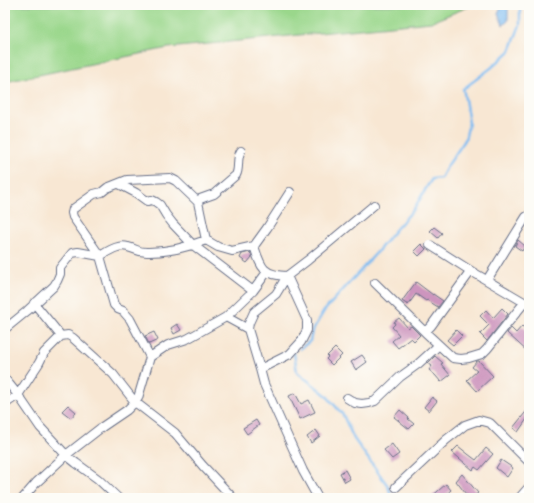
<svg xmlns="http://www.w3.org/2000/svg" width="534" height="503" viewBox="0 0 534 503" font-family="'Shantell Sans',sans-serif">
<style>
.green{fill:#9ad78b;stroke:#5a8374}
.water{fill:#7ebcf2;stroke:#4c76a8}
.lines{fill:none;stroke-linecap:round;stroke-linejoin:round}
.stream{stroke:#7ebcf2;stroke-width:2.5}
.building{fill:#cd95be}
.street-casing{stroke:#686f87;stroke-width:10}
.secondary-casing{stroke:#686f87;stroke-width:14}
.street{stroke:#fff;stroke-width:8}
.secondary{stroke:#fff;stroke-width:12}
</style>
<rect width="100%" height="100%" fill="#fdfcf7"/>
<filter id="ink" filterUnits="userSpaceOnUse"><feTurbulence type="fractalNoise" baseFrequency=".025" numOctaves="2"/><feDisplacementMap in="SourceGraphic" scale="8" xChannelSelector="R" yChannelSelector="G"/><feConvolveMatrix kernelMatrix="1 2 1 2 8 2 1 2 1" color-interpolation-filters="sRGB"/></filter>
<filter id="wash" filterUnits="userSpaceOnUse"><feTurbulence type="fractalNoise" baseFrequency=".012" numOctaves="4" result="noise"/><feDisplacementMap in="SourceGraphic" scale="16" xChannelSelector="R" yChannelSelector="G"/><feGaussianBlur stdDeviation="0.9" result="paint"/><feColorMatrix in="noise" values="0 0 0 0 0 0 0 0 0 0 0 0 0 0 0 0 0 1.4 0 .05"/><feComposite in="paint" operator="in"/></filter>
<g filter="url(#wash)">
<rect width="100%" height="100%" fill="#f8e7d3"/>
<path class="green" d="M5,5H473L431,22L168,48L5,82Z"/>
<path class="water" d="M502,5H508V21L503,25L498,13Z"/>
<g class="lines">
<path class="stream" d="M300,349L310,341L312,331L324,311L378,251L395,230L414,209L428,185L432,179L441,178L448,165L465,140L469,123L464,93L463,89L491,68L510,51L520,25V5
M294,353L297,372L326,395L343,415L354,439L388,486L392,498"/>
</g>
<g id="blocks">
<path class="building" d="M434,227L442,233L438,238L430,231Z
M518,240L525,246L522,251L515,246Z
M421,244L426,249L419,256L414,251Z
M250,252L252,257L247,263L240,258L242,254Z
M416,282L433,295V294L443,301L438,307L427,300L426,301L416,294L408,305L402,301Z
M502,308L508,314L487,341L480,334L489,325L480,316L486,310L493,318Z
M399,318L408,328L411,326L420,335L414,341L411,338L398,348L392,341L399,335L392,327L395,324L394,322Z
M177,324L181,330L174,334L171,328Z
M522,326L529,332V353L507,333L511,328L516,333Z
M456,330L462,336L453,345L447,340Z
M154,332L158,340L149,344L145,336Z
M335,348L342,355L332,365L326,359L328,357L327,356Z
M362,355L367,362L356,370L351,362Z
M435,356L443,363L441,364L450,375L441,382L435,375L429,370L432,366L428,363Z
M477,361H479L493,376L477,391L467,380L477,371L472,367Z
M295,393L301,404L309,400L315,412L300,419L289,396Z
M432,397L437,401L429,411L424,407Z
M68,405L76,412L71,418L62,411Z
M529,408V416L518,432L513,428Z
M400,410L409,418L408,419L414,424L409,429L394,417Z
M256,420L259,425L247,434L243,428Z
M316,430L320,436L311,443L307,437Z
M392,444L399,454L392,459L384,450Z
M458,446L468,454L476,460L486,448L493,454L479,470L475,467L473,470L452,452Z
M501,460L513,468L507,477L496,468Z
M345,470L350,479L345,482L340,473Z
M462,474L478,493L472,498H469L456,481Z
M446,484L451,490L442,498H430Z"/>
</g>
</g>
<g filter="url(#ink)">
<use href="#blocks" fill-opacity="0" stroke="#686f87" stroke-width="1"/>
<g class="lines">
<g class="street-casing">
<path id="street" d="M241,151C236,158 240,168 236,175L214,194L200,199L198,202L206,240L218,247L232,251L254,246
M119,184L136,193L147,201L152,200L156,202L160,205L166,215L173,224L193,245L253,291
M290,192L267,228L254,246C261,267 262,275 287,276L307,320V330L301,342L290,354L260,369L264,384L303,471L318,498
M198,202L176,181L170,178L127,180L107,188L102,192L94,194L73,209L72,213L73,217L100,256C109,251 118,244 128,247C137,249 138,253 149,252C168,252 188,247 206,240
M430,245L471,271
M487,280L526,217L529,215
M375,283L425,332L431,326L471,271L529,305
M226,317L248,329
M5,329L27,311L54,286L57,281L60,274V268L72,253L78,252L100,256L114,305L118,309L123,311L130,319L150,357
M425,332L453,358L461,359L469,358L482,354L487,349L524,303
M260,369L248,329L249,323L254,312L276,294L287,276L308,260L374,205
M5,379L18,395L40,427L66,455L76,463L98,479L118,498
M347,398L355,403L362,404L369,403L375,401L400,377L418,364L439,345
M5,404L18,395L39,363L44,353L61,336
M396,487L446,440L465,425L479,420L490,423L529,462
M23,498L36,483L66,455L102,427L127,410L135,402L113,374L73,338L68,335L61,336L34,303
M233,498L203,466L175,433L135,402L138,398L150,357L168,345L187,339L196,334L226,317L253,291L267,272"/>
</g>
<g class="secondary-casing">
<path id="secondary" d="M522,498L529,490"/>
</g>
<use href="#street" class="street"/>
<use href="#secondary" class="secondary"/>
</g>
</g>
<rect width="534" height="503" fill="none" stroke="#fdfcf7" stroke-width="20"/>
</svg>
